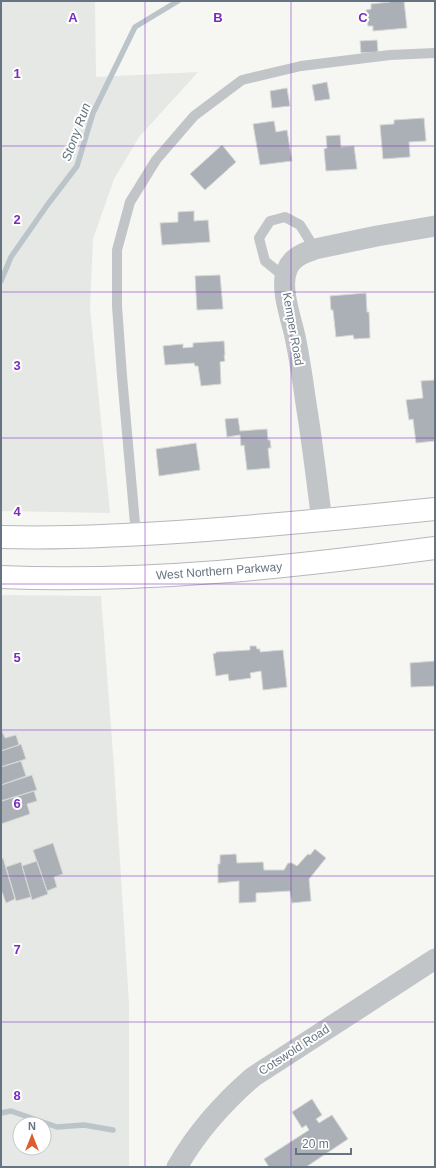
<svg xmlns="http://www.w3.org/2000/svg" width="436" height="1168" viewBox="0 0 436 1168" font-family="Arial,sans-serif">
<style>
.built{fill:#e6e8e6;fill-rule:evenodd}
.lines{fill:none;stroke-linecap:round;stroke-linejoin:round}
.stream{stroke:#bbc5c9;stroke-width:5.5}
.building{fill:#aab0b6;stroke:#d7d7d5}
.primary-casing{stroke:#b4b8bc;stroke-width:24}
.service{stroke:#c1c5c8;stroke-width:10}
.minor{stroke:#c1c5c8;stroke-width:21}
.primary{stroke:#fff;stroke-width:22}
.grid{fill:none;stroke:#7b2cbf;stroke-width:1;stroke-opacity:0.55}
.labels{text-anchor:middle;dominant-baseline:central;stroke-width:4;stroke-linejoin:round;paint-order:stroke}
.street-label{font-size:12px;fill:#667482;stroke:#fff}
.water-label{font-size:13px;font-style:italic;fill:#62767f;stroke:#fff}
.grid-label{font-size:13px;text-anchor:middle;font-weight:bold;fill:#7b2cbf;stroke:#fff;stroke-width:4;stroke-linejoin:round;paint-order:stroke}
</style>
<rect width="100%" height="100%" fill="#f6f6f3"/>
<path class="built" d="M1,1H95L96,77L198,72L139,137L114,179L93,239L90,308L110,513L1,511Z
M1,595L101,596L114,767L129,1004V1167H1ZM20,1124H44V1148H20Z"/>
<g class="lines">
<path class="stream" d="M1,281L11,257L48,204L77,166L93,113L135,27L178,1
M1,1113L11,1111L57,1127L84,1125L113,1130"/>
</g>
<path class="building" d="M390,1H404L407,28L373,31V26H368L366,10L371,9V4L390,2Z
M377,40L378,52L361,53L360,41Z
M327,82L330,99L315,101L312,85Z
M287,88L290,106L272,108L270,91Z
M424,118L426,141L409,142L410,157L383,159L380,125L394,124V120Z
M274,121L276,132L287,130L292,161L260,165L253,124Z
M340,135L341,147L354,146L357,169L326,171L324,149L327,148L326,136Z
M222,145L236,162L205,190L190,174Z
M194,211V221L208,220L210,242L162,245L160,223L178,222V212Z
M220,275L223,309L197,310L195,276Z
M366,293L367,312H369L370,338L354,339L353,335L336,337L333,310H331L330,296Z
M224,341L225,355H224L225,361L220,362L221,384L201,386L198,366H195L194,363L165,365L163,346L183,344V348L193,347V343Z
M435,380V441L416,443L413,419L409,420L406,400L423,398L421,381Z
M238,418L240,431L267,429L268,440H270L271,448H268L270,468L247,470L244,445L241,446L240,435L227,437L225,419Z
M196,443L200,470L159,476L156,449Z
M250,646H256L257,649H260V652L283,650L287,687L263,690L261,671L250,673L251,678L229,681L228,674L216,676L213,654L216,653V652L250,650Z
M435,661V686L411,687L410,663Z
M1,729L5,738L16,735L19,745L1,751Z
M21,744L26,759L1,767V751Z
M21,761L26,776L1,785V767Z
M32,775L37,790L2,801L1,796V785Z
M34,791L37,801L27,804L30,814L1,824V801Z
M53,843L63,874L54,877L57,887L47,891L33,850Z
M315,849L326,858L309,879L311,901L292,903L290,891L256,893V902L239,903V881L218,883V864H220V855L236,854L237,863L263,862L264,870H284L288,863H292L297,866L308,854L310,855Z
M3,858L15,899L6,903L2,892L1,893V859Z
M37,861L48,894L32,900L22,866Z
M21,862L31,897L16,901L6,867Z
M312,1099L322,1115L316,1119L319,1123L332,1115L348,1139L306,1167H269L264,1159L309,1130L306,1125L302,1128L292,1112Z"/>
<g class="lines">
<g class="primary-casing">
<path id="primary" d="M1,537C69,539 138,535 206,530C283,524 359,517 435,509
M1,577C146,583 291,567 435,548"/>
</g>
<path class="service" d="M286,278L265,261L259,238L270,221L285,217L300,225L315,249
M136,535L122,376L117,306V250L130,202L156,160L194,116L242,80L301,66L390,55L435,53"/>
<path class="minor" d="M322,521C317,484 313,447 307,410C303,384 300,358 294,332C290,316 280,286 287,270C291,258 303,253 315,249L377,236L435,226
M177,1167C197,1132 223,1103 253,1077L435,959"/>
<use href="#primary" class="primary"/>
</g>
<path class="grid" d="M145,1V1167M291,1V1167M1,146H435M1,292H435M1,438H435M1,584H435M1,730H435M1,876H435M1,1022H435"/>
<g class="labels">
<g class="street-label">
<text transform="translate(293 329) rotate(80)">Kemper Road</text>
<text transform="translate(219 571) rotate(-4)">West Northern Parkway</text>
<text transform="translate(294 1050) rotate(-33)">Cotswold Road</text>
</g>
<g class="water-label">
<text transform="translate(76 132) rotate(-70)">Stony Run</text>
</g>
</g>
<g class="grid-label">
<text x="73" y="22">A</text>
<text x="218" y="22">B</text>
<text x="363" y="22">C</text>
<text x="17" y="78">1</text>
<text x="17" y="224">2</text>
<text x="17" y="370">3</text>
<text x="17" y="516">4</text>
<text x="17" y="662">5</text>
<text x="17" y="808">6</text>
<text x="17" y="954">7</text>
<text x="17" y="1100">8</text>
</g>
<rect width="436" height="1168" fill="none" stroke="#667482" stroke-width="4"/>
<g transform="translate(32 1136)"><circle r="19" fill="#ffffff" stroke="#c2c7cd"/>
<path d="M0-3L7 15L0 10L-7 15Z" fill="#dc5e2c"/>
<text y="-6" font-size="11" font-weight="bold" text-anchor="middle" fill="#667482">N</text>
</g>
<path d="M296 1148v6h55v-6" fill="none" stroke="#667482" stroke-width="2"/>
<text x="302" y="1148" font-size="12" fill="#667482" stroke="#ffffff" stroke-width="3" paint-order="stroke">20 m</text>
</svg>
